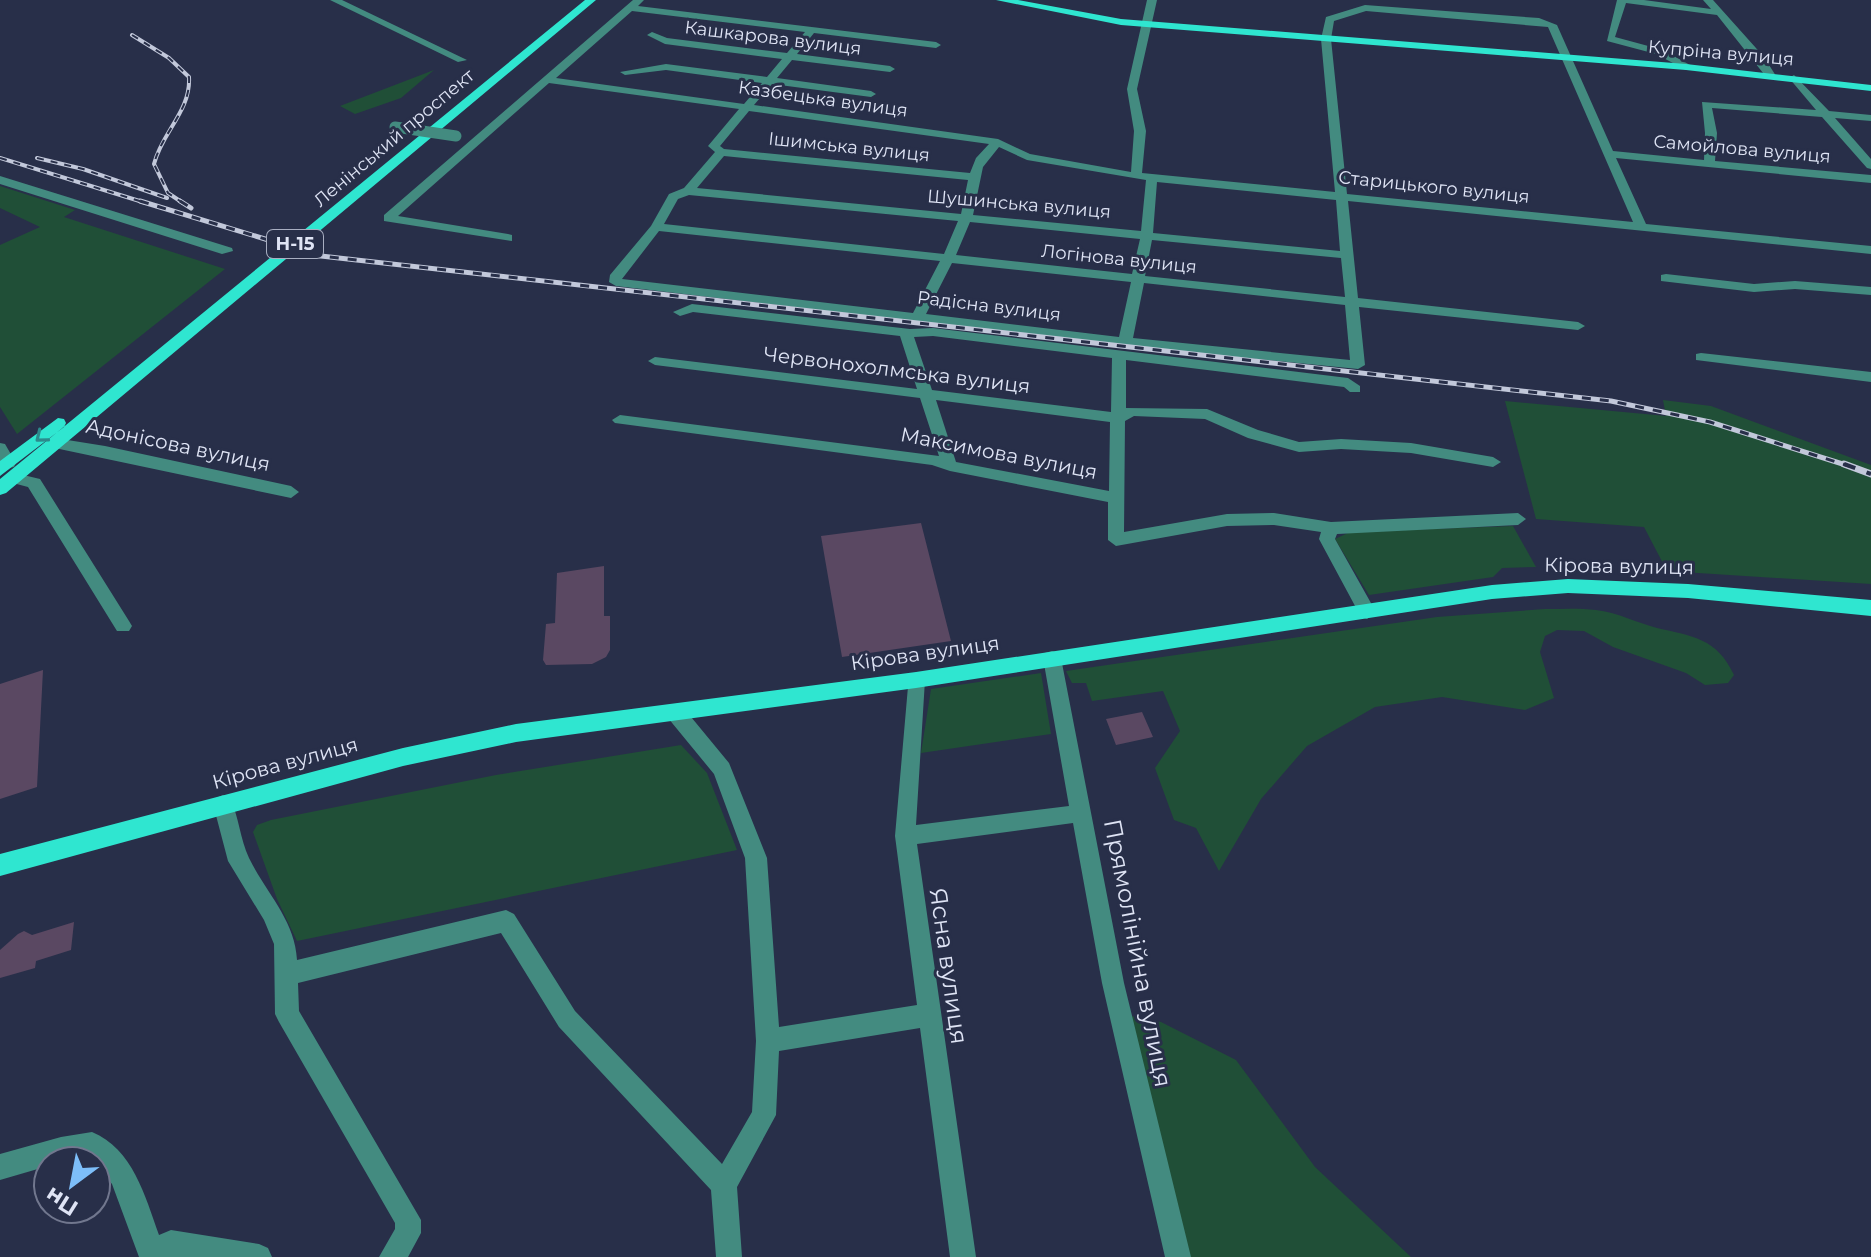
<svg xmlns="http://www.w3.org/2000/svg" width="1871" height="1257" viewBox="0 0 1871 1257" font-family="Montserrat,sans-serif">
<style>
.green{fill:#204f37}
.building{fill:#5a4862}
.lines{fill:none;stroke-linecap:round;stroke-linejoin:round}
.minor{fill:#438b80;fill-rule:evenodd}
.major{fill:#2fe6d0;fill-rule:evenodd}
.rail-far2-casing{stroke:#c2c8da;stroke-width:4}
.rail-far1-casing{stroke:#c2c8da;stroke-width:5}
.rail-casing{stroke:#c2c8da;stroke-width:7}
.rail-far2{stroke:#282f49;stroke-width:2;stroke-dasharray:7;stroke-linecap:butt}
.rail-far1{stroke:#282f49;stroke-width:3;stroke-dasharray:9;stroke-linecap:butt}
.rail{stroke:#282f49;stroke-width:4;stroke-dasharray:12;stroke-linecap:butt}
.minor-bridge{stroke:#438b80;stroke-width:11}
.oneway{stroke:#2c8a8c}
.labels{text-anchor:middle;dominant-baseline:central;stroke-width:6;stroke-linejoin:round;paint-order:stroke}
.far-street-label{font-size:18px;fill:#dfe4f5;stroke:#282f49}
.shield{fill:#282f49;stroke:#a8aec1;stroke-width:2}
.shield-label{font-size:18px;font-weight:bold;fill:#dfe4f5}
.street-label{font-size:20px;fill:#dfe4f5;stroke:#282f49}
.near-street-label{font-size:24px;fill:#dfe4f5;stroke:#282f49}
</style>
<rect width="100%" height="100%" fill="#282f49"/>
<path class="green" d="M434,70L401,98L355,114L340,106Z
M0,186L75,210L64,217L225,269L17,434L0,407V245L40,227L0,208Z
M1663,400L1711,406L1871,465V584L1667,571L1644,527L1536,519L1505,401L1666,416Z
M1513,526L1536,567L1502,568L1493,577L1369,595L1335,539L1350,532Z
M1545,609C1562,609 1580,608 1596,610C1617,612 1637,623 1657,628C1692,636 1717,638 1734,675L1728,683L1705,685L1686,673L1613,647L1584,631L1557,630L1545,636L1540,652L1554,698L1525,710L1442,697L1375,707L1307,746L1261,799L1219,871L1196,828L1174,820L1155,768L1180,731L1163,691L1092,701L1086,683H1072L1066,671L1437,617Z
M1041,673L1051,734L921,753L931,689Z
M681,745L707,773L737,850L297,941L277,899L253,832L257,825L271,820L496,775Z
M1126,1015L1161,1022L1236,1060L1315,1167L1411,1257H1185Z"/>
<path class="building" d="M921,523L951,641L842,657L821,536Z
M604,566V616H610V650L606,657L592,664L546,665L543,660L546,624L555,623L557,573Z
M43,670L37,787L0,799V684Z
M1142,712L1153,737L1116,745L1106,719Z
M74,922L71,950L36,961L35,968L0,978V950L18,934L24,931L32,935Z"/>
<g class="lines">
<path class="minor" d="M330,0H342L467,60L458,62Z
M633,0H644L638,6L936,42L941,45L936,48L814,33L797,54L890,66L895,69L890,72L792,60L777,78L871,91L876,94L871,97L772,84L754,105L998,139L1030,154L1131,172L1134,131L1127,89L1147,0H1157L1137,89L1146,131L1142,173L1335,192L1321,39L1326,17L1365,5L1539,18L1557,25L1613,151L1704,160L1705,133L1702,102L1816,110L1789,78L1794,75L1829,111L1871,115V121L1835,118L1871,159V169L1867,168L1822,117L1712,108L1717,133L1715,161L1871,175V183L1616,158L1646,224L1871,246V254L1348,201L1358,298L1578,322L1585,326L1578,330L1359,307L1365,365L1358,369L1125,346L616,286L609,282L610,275L651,226L669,194L684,188L715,152L708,146L739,109L549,83L398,216L508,234L512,235V241L384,221V215ZM632,11L805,32L787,53L667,38L652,32L647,35L665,44L782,59L767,77L666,64L620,72L625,75L666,70L762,83L744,104L556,78ZM1366,11L1548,27L1633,222L1347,194L1331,39L1334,21ZM749,111L989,144L976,158L970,173L724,149L720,146ZM999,147L1027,160L1146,180L1141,231L973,215L983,167ZM724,156L968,180L961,214L697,188ZM1157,182L1336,200L1340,251L1153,233ZM689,195L958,221L944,254L664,224L678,199ZM970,222L1140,239L1132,274L956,255ZM659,231L940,261L913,313L622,279ZM1152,240L1341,258L1345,297L1145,276ZM952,263L1131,282L1119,337L926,314ZM1144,283L1345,305L1350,360L1133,338Z
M1617,0H1644L1711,9L1703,0H1713L1764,57L1776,76L1767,78L1717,15L1626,3L1615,37L1663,50L1690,65V69L1686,70L1656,54L1607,41Z
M0,176L232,248L233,251L222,254L0,184Z
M1666,274L1754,284L1795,281L1871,287V295L1795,289L1754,292L1661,281V275Z
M692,304L910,329L933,328L1348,378L1360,386V392H1350L1344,387L1126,360V408L1207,409L1258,430L1299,442L1341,439L1411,443L1493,457L1501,462L1493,467L1411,453L1341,449L1299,452L1248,438L1205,419L1134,416L1125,421L1124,532L1227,514L1274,513L1331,522L1518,513L1526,519L1518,525L1337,534L1335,539L1376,612L1367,619L1361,617L1319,539L1321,532L1274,525L1227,526L1116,546L1108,540V502L950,471L932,465L615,423L612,420L620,415L939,456L920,398L655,365L648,361L655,357L917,389L900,336L693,312L680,316L673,312ZM933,336L1112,358L1111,412L932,390L914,337ZM936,400L1110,422L1109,491L956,462Z
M1701,353L1871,372V382L1696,360V354Z
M55,438L105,446L291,486L299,492L291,498L50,447L47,443Z
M0,443L5,444L16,463L14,467L8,468L0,463Z
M15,473L40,479L129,621L132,626L129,631H117L28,487L9,482L7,478L9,474Z
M1052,651L1059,653L1061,658L1124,983L1191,1257H1165L1102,983L1073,823L917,844L976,1257H950L920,1028L779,1051L776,1115L737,1187L742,1257H716L711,1190L559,1027L501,933L298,983L299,1011L421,1220V1233L408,1257H379L395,1229V1223L279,1022L275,1014L274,944L264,920L228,861L213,804L216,798L223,795L230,798C239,817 240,839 249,858C266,893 295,920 297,960L506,910L514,914L575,1011L722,1164L752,1112L756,1041L745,858L714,774L668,718L665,712L668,706L675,704L682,706L729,763L767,858L779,1027L917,1005L895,836L909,675H923L925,680L916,825L1069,806L1043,658L1045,653Z
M92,1132C133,1149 145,1196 159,1235L171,1230L259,1244L268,1248L272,1257H139L112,1184L91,1158L48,1161V1166L0,1180V1154L61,1137Z"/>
<path class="major" d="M585,0H596L6,493L0,495V479Z
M996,0H1018L1121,19L1686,64L1871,85V91L1686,70L1121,25Z
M58,418L64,419L66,423L64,427L0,476V461Z
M1568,579L1688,584L1871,600V616L1688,598L1568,593L1492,599L916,688L516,742L403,766L0,876V854L403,748L516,724L916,672L1492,585Z"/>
<g class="rail-far2-casing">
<path id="rail-far2" d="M132,35L169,58L189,77C191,111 162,132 154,164L168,193L183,203
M0,158L146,203
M37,158L83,169L167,198"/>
</g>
<g class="rail-far1-casing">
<path id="rail-far1" d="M140,201L321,256L1611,401L1710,422L1849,466
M180,201L191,208"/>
</g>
<g class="rail-casing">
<path id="rail" d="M1844,464L1871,474"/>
</g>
<use href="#rail-far2" class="rail-far2"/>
<use href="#rail-far1" class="rail-far1"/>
<use href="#rail" class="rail"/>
<path class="minor-bridge" d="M395,127L456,136"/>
</g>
<defs><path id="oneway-chevron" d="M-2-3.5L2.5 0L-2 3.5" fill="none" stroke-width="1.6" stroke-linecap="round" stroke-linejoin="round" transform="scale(2)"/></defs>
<use class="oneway" href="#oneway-chevron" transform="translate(41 437) rotate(141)"/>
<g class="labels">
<g class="far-street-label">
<text transform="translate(773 38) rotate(7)">Кашкарова вулиця</text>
<text transform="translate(1721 53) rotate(5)">Купріна вулиця</text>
<text transform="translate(823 99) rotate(8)">Казбецька вулиця</text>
<text transform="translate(394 138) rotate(-40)">Ленінський проспект</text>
<text transform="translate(849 147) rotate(6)">Ішимська вулиця</text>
<text transform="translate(1742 149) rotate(5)">Самойлова вулиця</text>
<text transform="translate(1434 187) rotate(6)">Старицького вулиця</text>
<text transform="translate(1019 204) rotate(5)">Шушинська вулиця</text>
<text transform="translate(1119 259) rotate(6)">Логінова вулиця</text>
<text transform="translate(989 306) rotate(7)">Радісна вулиця</text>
</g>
<rect class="shield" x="267" y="230" width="56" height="28" rx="6"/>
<g class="shield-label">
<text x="295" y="244">Н-15</text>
</g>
<g class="street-label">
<text transform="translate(897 370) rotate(7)">Червонохолмська вулиця</text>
<text transform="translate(178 445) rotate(12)">Адонісова вулиця</text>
<text transform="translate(999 453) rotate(11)">Максимова вулиця</text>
<text transform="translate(1619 566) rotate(1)">Кірова вулиця</text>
<text transform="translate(925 653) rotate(-8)">Кірова вулиця</text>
<text transform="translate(285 763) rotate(-15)">Кірова вулиця</text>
</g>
<g class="near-street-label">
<text transform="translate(1138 953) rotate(79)">Прямолінійна вулиця</text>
<text transform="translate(949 966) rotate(82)">Ясна вулиця</text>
</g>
</g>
<g transform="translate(72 1185) rotate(212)"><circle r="38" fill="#282f49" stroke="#71778e" stroke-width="2"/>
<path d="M0-6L14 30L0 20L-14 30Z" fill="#7dbef9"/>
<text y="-12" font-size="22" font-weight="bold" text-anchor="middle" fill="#dfe4f5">Пн</text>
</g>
</svg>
